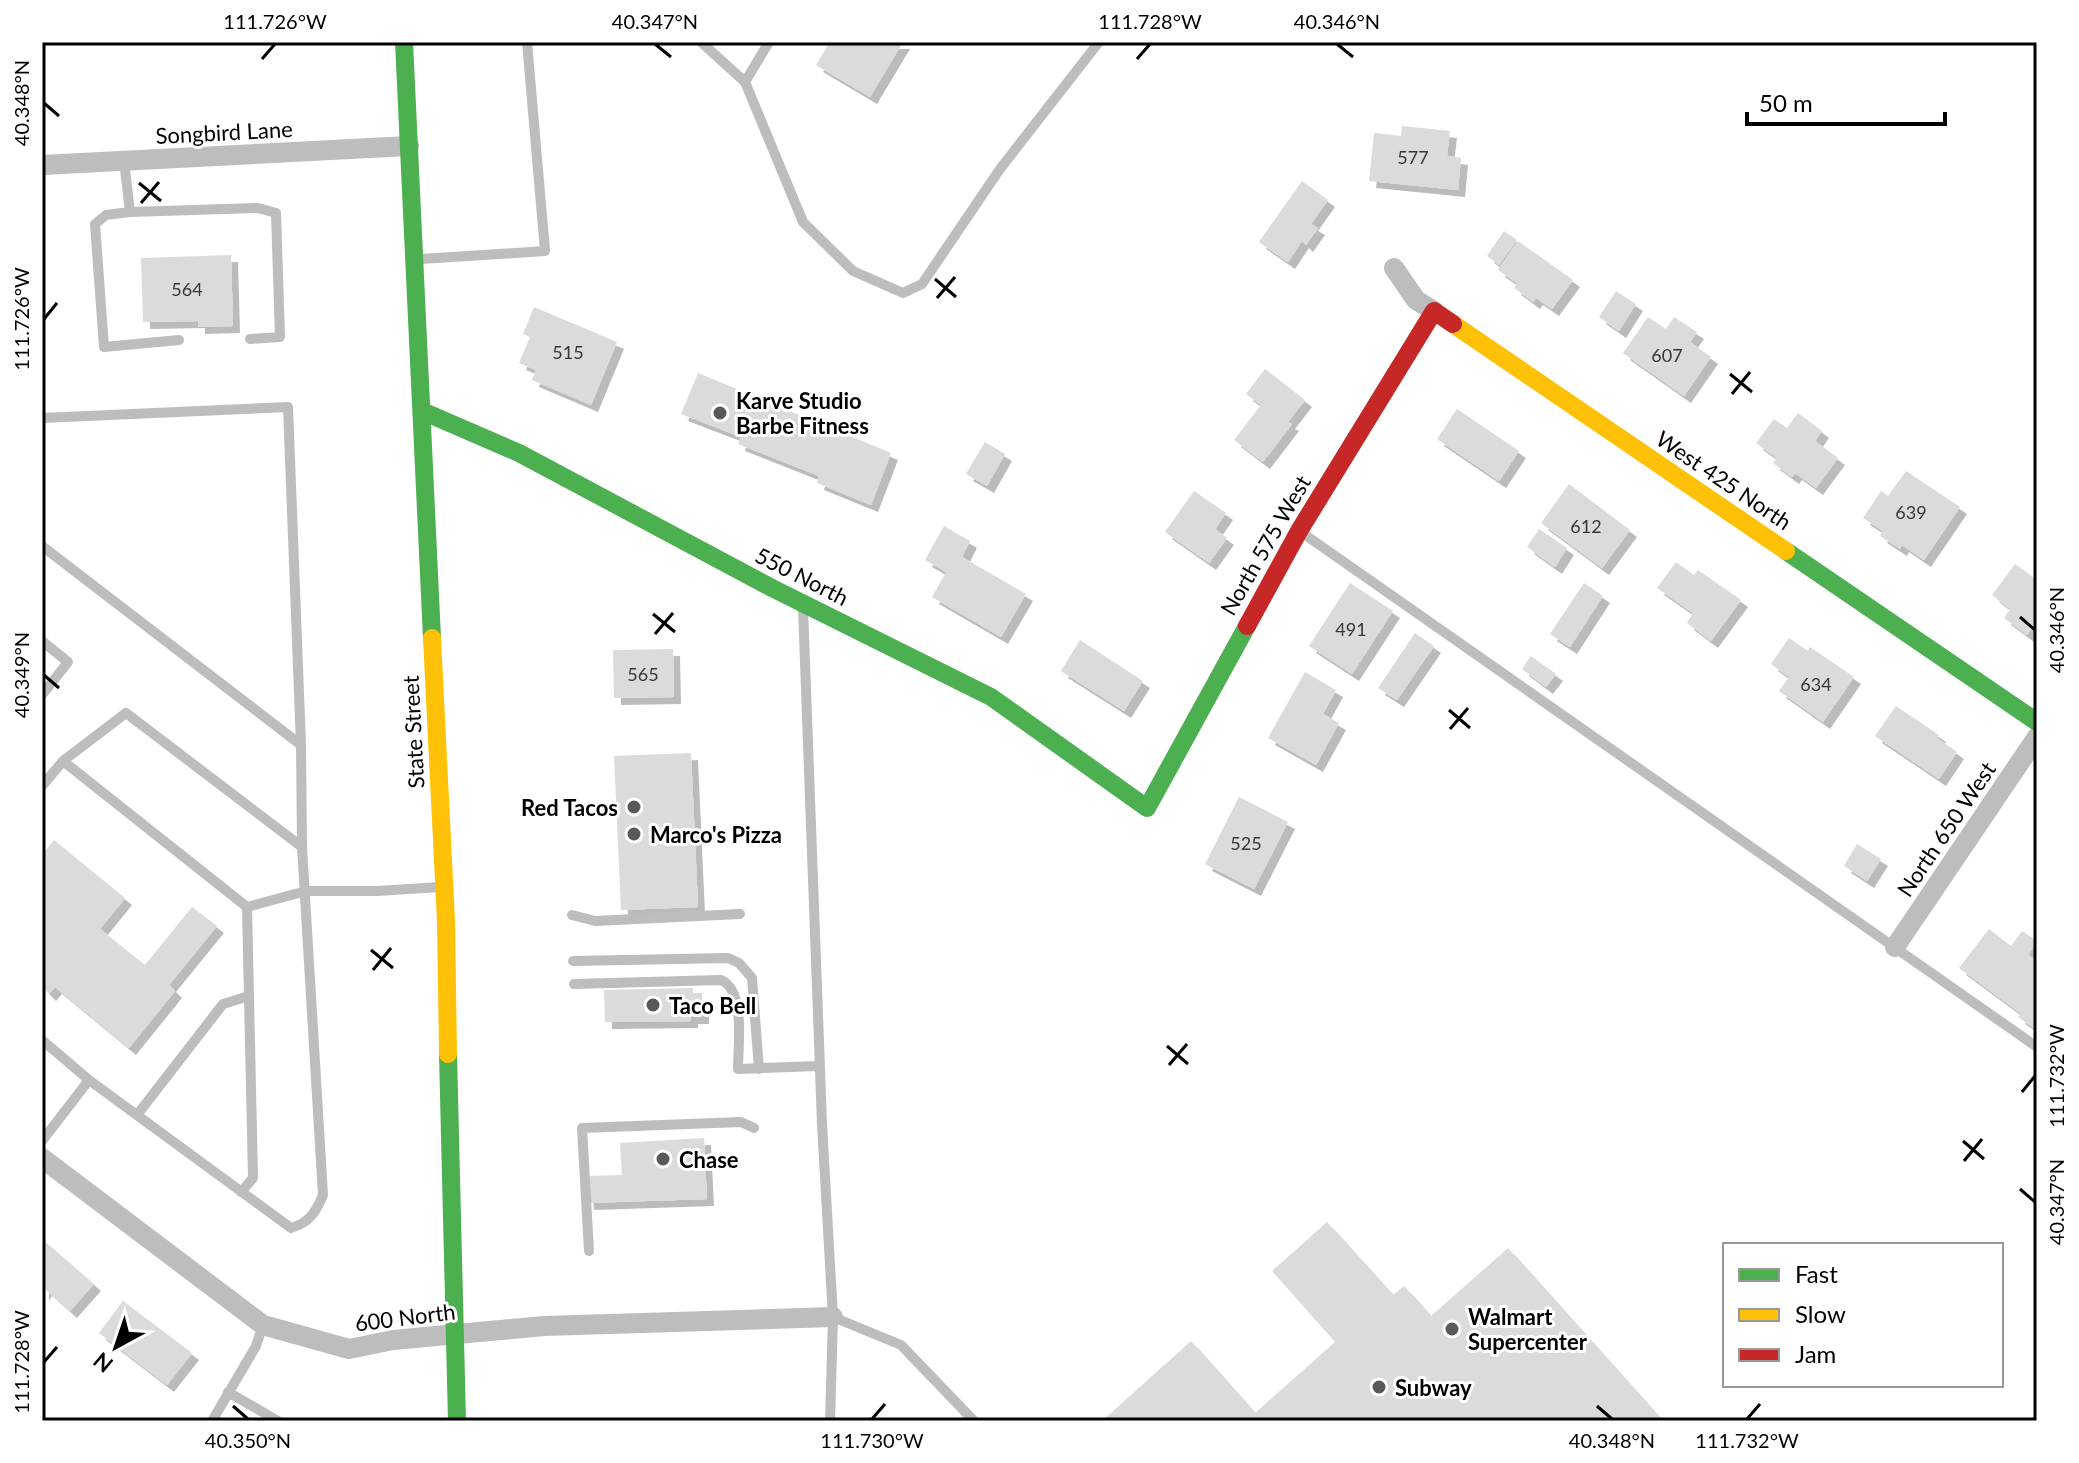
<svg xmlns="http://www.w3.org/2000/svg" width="2079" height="1463" viewBox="0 0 2079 1463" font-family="Lato,sans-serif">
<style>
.building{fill:#dbdbdb;filter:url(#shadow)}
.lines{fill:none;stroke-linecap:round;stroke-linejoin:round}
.lane{stroke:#bdbdbd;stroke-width:10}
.street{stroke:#bdbdbd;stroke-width:20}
.fast{stroke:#4caf50;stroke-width:18}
.slow{stroke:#ffc107;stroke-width:18}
.jam{stroke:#c62828;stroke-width:18}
.ticks{fill:none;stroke:#000;stroke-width:3}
.poi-dot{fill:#595959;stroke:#fff;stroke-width:3}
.labels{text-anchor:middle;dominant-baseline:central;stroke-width:6;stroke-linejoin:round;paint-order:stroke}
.number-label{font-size:18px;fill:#373737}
.street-label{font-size:22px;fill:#000;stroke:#fff}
.poi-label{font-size:22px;font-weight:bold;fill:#000;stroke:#fff;text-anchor:start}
.neatline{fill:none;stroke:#000;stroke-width:3}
.ticks-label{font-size:20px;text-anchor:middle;fill:#000}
</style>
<defs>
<filter id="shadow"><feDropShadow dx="7" dy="7" stdDeviation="0" flood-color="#0004"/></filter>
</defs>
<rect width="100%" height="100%" fill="#fff"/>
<path class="building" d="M830,42H903L870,97L816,65Z
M1402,126L1450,131L1447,156L1461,158L1458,190L1369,181L1374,133L1401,136Z
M1302,181L1328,200L1311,224L1318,228L1306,245L1302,241L1288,262L1259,242Z
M1504,231L1517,240L1499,265L1487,256Z
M1518,241L1573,280L1552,309L1536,298L1533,302L1514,288L1517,283L1498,270Z
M231,255L233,326L198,327V321L143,322L141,258Z
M1616,291L1636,304L1619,331L1599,317Z
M534,307L617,342L591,405L532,380L536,370L519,363L530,337L523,334Z
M1648,317L1666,329L1674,317L1697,332L1690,342L1711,357L1684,396L1623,353Z
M1265,369L1305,400L1288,422L1292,424L1263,462L1234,440L1261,405L1246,394Z
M698,373L891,453L871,505L817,483L819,476L738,444L741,437L681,414Z
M1457,409L1519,451L1499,481L1437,439Z
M1798,413L1822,431L1815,441L1838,458L1816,488L1795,473L1792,477L1773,463L1777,458L1756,443L1774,419L1787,428Z
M985,442L1005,454L987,486L966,474Z
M1906,471L1960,507L1924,560L1902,545L1900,549L1880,536L1883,531L1863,518L1881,491L1888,496Z
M1569,484L1630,530L1602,568L1541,523Z
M1194,491L1226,513L1215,529L1227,538L1209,563L1165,532Z
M944,526L970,541L962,557L1026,594L1001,637L932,597L946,572L925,560Z
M1539,529L1567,548L1555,567L1527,547Z
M1676,562L1694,575L1698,570L1741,600L1711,641L1687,623L1693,613L1657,588Z
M2015,564L2037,580V621L2027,635L2004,618L2010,609L1992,595Z
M1350,583L1393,611L1352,674L1309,646Z
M1584,583L1603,596L1570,647L1550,634Z
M1415,633L1434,646L1397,700L1378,688Z
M1789,638L1808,651L1810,647L1854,677L1823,722L1779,691L1789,677L1771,664Z
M1080,640L1143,681L1124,711L1061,671Z
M673,649L674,697L614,698L613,650Z
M1531,656L1556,674L1546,687L1522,669Z
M1305,672L1336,690L1323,714L1339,723L1316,765L1268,738Z
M1896,706L1939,735L1937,738L1957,752L1939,779L1875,736Z
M691,753L698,907L621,910L614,756Z
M1239,797L1288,822L1254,889L1205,864Z
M54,840L125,898L100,929L145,965L192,907L217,926L169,985L175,991L129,1048L55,987L49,994L42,987V855Z
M1857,844L1881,859L1867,881L1844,866Z
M1989,929L2011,946L2022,931L2037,941L2028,955L2037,961V990L2034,994L2037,996V1030L2018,1017L2029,1002L2020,1013L1959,968Z
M693,988V993H702V1017H691V1021L605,1022L604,990Z
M704,1138L707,1199L587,1203L585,1176L622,1175L620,1143Z
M1327,1222L1393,1295L1404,1286L1431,1316L1508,1248L1663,1421H1102L1191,1341L1255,1413L1335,1342L1272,1271Z
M42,1239L94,1284L70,1311L45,1289L42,1294Z
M123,1301L192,1353L167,1385L99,1333Z"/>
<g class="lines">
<path class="lane" d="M701,42L745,82L769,42
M745,82L803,222L853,271L903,293L922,284L1000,169L1099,42
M124,161L130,212L106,215L95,224L104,347L179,340
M130,212L258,208L276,213L280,337L250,339
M421,259L545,251L527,42
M42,418L288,407L301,745L302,847L323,1195C316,1212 309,1223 291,1228L89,1080
M1301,532L2037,1047
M42,546L301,745
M803,608L822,1124L833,1317L830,1421
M42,641L68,662L42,695
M63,761L126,713L302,847
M42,786L63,761L247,907L306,891H377L440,887
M572,915L595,921L740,914
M573,961L728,958L739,963L752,978L759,1069
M574,984L721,980C746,991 738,1045 738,1069L819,1066
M42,1040L89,1080L42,1141
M137,1115L223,1004L249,996
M241,1192L253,1178L247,907
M589,1251L582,1128L741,1122L754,1128
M833,1317L901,1345L974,1421
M228,1392L278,1421
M212,1421L256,1346L263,1325"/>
<path class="street" d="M42,165L409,146
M1394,268L1416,300L1434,311
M1895,947L2037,737
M42,1158L263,1325L349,1349L393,1340L544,1326L833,1317"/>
<path class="fast" d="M404,42L432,638
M422,411L519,453L772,588L991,697L1147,808L1247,626
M1786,551L2037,722
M448,1054L457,1421"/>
<path class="slow" d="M1453,324L1786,551
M432,638L446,921L448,1054"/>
<path class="jam" d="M1247,626L1299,531L1434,311L1453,324"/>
</g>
<path class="ticks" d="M655,44L671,57M1337,44L1353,57M262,59L275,44M1137,59L1150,44M44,103L59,116M139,183L161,201M141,203L159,182M935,279L956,297M937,298L955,277M44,319L57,303M1730,374L1752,392M1732,394L1750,372M653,614L675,632M2020,617L2035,630M655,634L673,613M44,675L59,688M1449,710L1470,728M1450,729L1468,708M371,950L393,968M373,970L391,948M1167,1046L1188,1064M1169,1065L1187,1044M2022,1092L2035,1076M1963,1141L1984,1159M1964,1161L1982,1139M2020,1189L2035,1202M44,1362L57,1347M233,1406L248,1419M1597,1406L1612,1419M872,1419L885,1404M1747,1419L1760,1404"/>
<g class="poi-dot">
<circle cx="720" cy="413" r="8"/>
<circle cx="634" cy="807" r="8"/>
<circle cx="634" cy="834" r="8"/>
<circle cx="653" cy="1005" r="8"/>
<circle cx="663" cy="1159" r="8"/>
<circle cx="1452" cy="1329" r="8"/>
<circle cx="1379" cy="1387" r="8"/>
</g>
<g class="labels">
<g class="number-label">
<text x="1413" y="157">577</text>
<text x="187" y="289">564</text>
<text x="568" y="352">515</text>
<text x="1667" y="355">607</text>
<text x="1911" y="512">639</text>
<text x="1586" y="526">612</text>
<text x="1351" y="629">491</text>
<text x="643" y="674">565</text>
<text x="1816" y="684">634</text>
<text x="1246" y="843">525</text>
</g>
<g class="street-label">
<text transform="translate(224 132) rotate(-3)">Songbird Lane</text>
<text transform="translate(1724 480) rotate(34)">West 425 North</text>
<text transform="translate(1265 545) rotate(-60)">North 575 West</text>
<text transform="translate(802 576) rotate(27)">550 North</text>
<text transform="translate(413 732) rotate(-93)">State Street</text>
<text transform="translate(1946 829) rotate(-56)">North 650 West</text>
<text transform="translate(405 1317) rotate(-7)">600 North</text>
</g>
<g class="poi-label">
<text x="736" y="400">Karve Studio<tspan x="736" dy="25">Barbe Fitness</tspan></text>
<text x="618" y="807" text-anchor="end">Red Tacos</text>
<text x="650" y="834">Marco's Pizza</text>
<text x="669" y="1005">Taco Bell</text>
<text x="679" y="1159">Chase</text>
<text x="1468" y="1316">Walmart<tspan x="1468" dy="25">Supercenter</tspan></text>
<text x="1395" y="1387">Subway</text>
</g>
</g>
<rect width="2079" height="1463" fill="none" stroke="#ffffff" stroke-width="88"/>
<rect x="1723" y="1243" width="280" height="144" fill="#ffffff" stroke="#999999" stroke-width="2"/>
<rect x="1739" y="1269" width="40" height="12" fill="#4caf50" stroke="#999999" stroke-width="2"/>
<text x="1795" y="1283" font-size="24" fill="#000000">Fast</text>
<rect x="1739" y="1309" width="40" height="12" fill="#ffc107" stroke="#999999" stroke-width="2"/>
<text x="1795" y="1323" font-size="24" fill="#000000">Slow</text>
<rect x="1739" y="1349" width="40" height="12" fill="#c62828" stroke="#999999" stroke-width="2"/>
<text x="1795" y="1363" font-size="24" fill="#000000">Jam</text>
<g transform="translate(116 1347) rotate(220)" stroke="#ffffff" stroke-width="6" paint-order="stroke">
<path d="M0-6L14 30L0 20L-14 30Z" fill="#000000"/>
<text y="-12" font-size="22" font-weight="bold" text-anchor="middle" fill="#000000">N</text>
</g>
<path d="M1747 112v12h198v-12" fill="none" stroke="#000000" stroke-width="4"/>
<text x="1759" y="112" font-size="24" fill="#000000" stroke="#ffffff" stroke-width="6" paint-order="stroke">50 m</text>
<rect x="44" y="44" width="1991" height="1375" class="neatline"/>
<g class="ticks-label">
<text x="275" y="29">111.726°W</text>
<text x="655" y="29">40.347°N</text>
<text x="1150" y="29">111.728°W</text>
<text x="1337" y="29">40.346°N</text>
<text transform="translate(22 103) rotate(-90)" y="7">40.348°N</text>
<text transform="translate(22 319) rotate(-90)" y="7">111.726°W</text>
<text transform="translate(2057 630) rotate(-90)" y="7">40.346°N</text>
<text transform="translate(22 675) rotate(-90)" y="7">40.349°N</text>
<text transform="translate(2057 1076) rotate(-90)" y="7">111.732°W</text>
<text transform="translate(2057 1202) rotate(-90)" y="7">40.347°N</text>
<text transform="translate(22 1362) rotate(-90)" y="7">111.728°W</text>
<text x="248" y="1448">40.350°N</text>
<text x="872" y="1448">111.730°W</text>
<text x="1612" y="1448">40.348°N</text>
<text x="1747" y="1448">111.732°W</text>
</g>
</svg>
